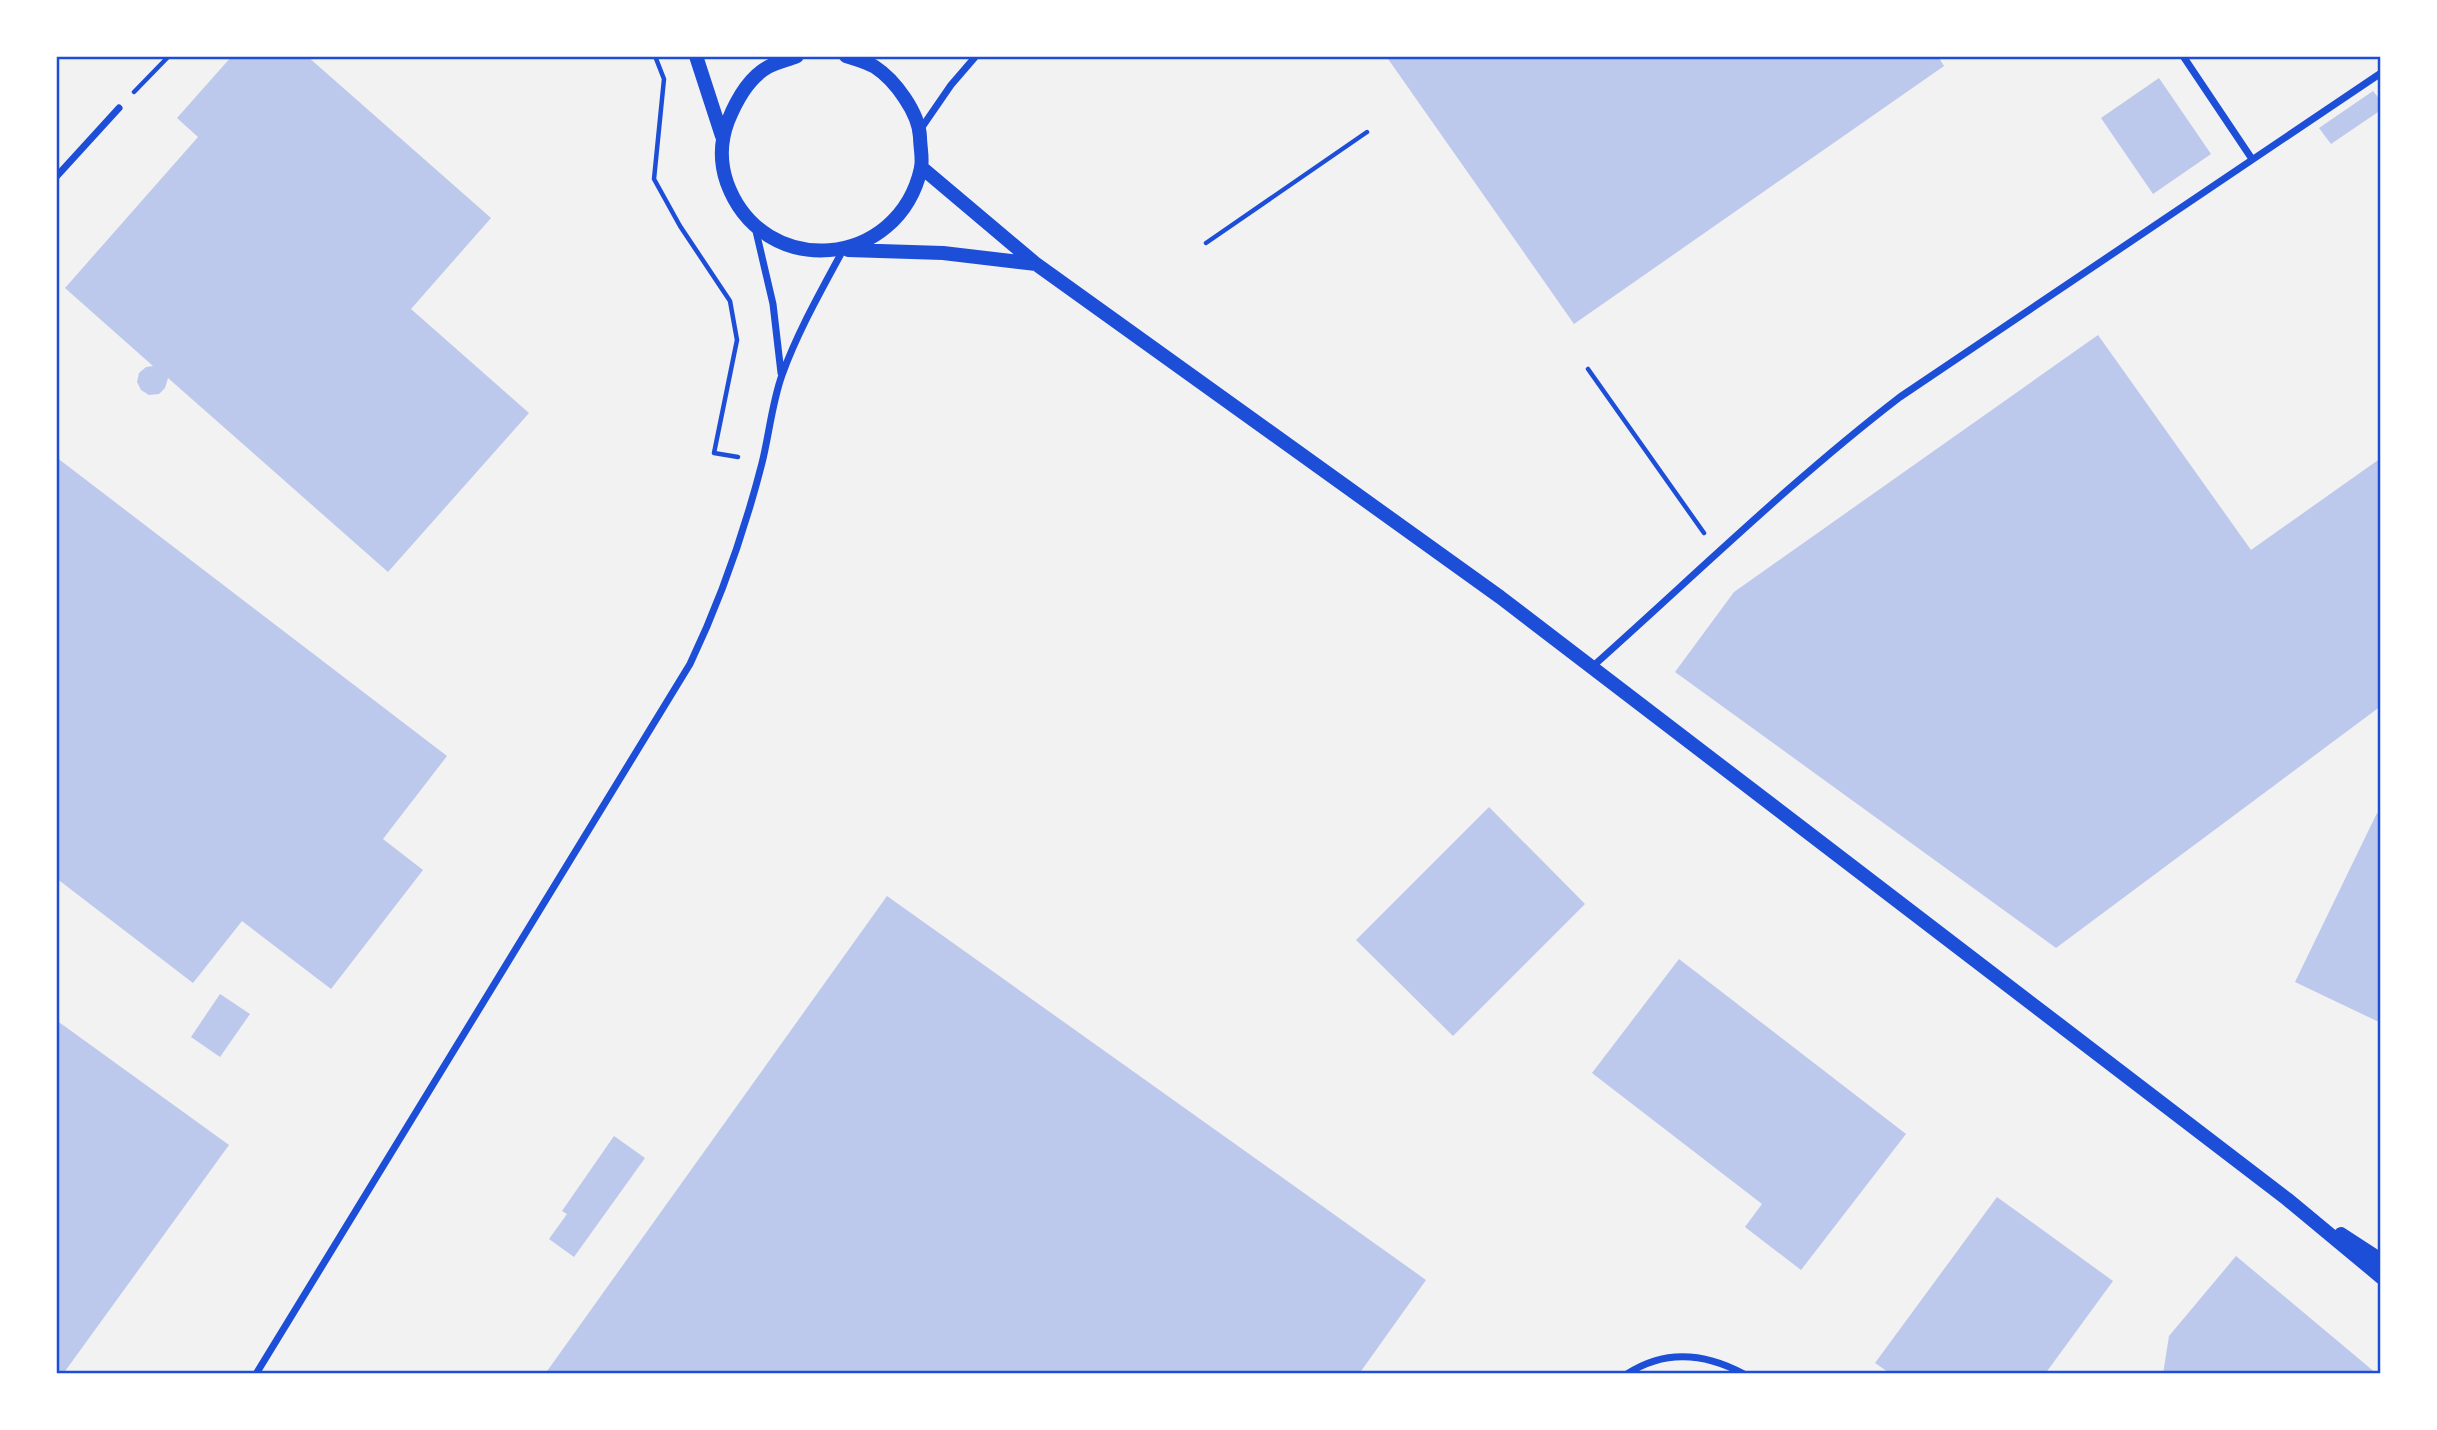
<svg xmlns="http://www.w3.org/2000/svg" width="2437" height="1430" viewBox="0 0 2437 1430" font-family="'Varela Round',sans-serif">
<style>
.building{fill:#bdc9ec}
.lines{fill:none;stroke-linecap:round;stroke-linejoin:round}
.path{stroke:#1d4ed8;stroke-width:4.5}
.minor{stroke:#1d4ed8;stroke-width:7}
.secondary{stroke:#1d4ed8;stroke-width:14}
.neatline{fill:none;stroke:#1d4ed8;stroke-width:2.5}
</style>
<rect width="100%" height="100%" fill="#f2f2f2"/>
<path class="building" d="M232,56H307L491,218L411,309L529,413L388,572L168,378L165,388L159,394L149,395L141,390L137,382L139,373L146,367L153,366L65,288L198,137L177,118Z
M1386,56H1938L1944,66L1574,324Z
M2159,78L2211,154L2153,194L2101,118Z
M2373,91L2381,101V110L2331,144L2319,128Z
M2098,335L2251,550L2381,458V706L2056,948L1675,672L1734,592Z
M56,457L447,756L383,839L423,870L331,989L242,921L193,983L56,878Z
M1489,807L1585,904L1453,1036L1356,940Z
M2377,813L2381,815V1023L2295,982Z
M887,896L1426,1280L1359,1374H545Z
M1679,959L1906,1134L1801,1270L1745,1227L1762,1204L1592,1073Z
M220,994L250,1014L220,1057L191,1037Z
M56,1020L229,1145L63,1374H56Z
M614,1136L645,1158L574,1257L549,1239L567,1214L562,1211Z
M1997,1197L2113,1281L2045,1374H1891L1875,1363Z
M2236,1256L2377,1374H2163L2169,1336Z"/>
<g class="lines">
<path class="path" d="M655,56L664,79L654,179L680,226L730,301L737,340L714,453L738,457
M134,92L169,56
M1206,243L1367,132
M1588,369L1704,533"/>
<path class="minor" d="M2183,56L2252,159
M920,130L951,85L976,56
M56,177L119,108
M755,227L773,304L781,373
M1592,667C1694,576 1792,480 1900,397L2381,73
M256,1374L690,664C721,599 744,533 762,463C769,435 772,403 782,375C798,331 821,291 843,250
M1627,1374C1665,1349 1705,1353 1744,1374"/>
<path class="secondary" d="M696,56L722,136
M797,56C788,60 777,62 768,67C748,78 736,101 728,121C720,142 720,163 727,183C763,281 899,269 921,168C923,159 920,146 920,137C919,113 895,80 875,67C867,62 855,59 846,56
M921,167L1036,264L1500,597L2287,1199L2381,1277
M848,250L943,253L1036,264
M2341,1234L2381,1260"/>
</g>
<rect width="2437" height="1430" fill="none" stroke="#ffffff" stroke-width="116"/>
<rect x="58" y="58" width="2321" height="1314" class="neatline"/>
</svg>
